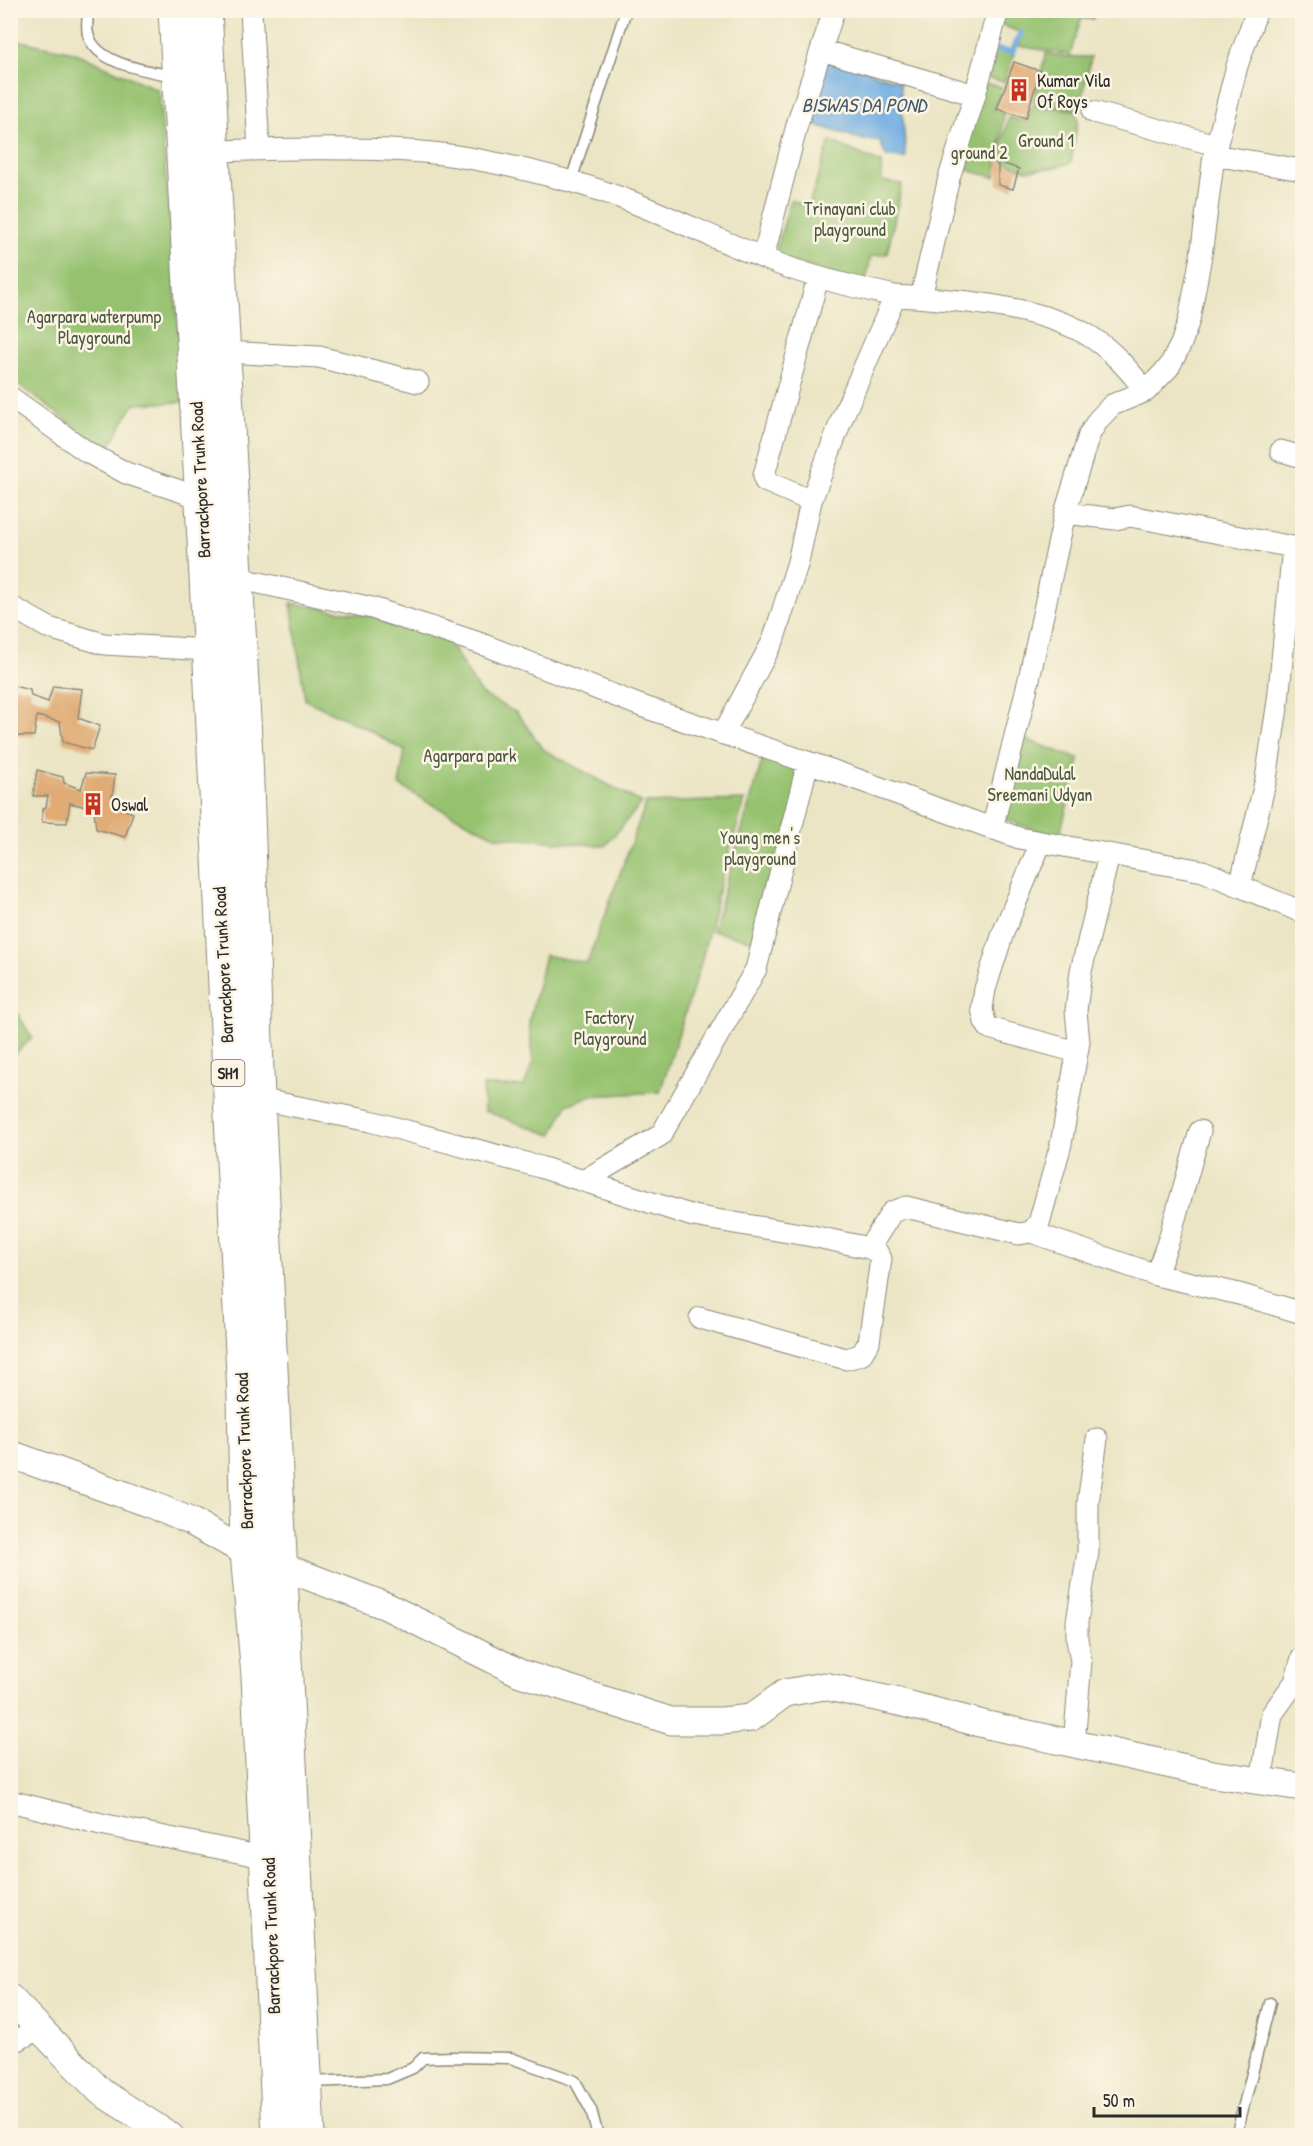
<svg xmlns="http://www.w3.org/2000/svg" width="1313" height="2146" viewBox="0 0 1313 2146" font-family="'Patrick Hand',sans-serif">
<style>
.green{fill:#96c270;stroke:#60764e;stroke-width:1.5}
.water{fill:#6fade2;stroke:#4d6c86;stroke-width:1.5}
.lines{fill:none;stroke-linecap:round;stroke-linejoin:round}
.stream{stroke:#6fade2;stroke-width:6}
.building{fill:#e0ab74}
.service-casing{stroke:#8b8878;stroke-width:13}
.minor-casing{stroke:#8b8878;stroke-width:23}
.tertiary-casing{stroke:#8b8878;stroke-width:29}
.primary-casing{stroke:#8b8878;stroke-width:35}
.service{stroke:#fff;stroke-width:10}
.minor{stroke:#fff;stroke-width:21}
.tertiary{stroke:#fff;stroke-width:27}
.primary{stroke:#fff;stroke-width:33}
.labels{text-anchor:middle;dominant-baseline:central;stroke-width:5;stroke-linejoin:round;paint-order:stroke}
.shield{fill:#fcf5e5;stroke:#6a6863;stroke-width:1.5}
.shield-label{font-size:16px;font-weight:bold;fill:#2b2b2b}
.poi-label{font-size:18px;fill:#2b2b2b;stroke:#fcf5e5;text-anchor:start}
.park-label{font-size:18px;fill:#4b5840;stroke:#fcf5e5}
.street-label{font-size:18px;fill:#2b2b2b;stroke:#fcf5e5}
.water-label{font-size:20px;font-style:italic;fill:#43586b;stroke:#fcf5e5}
</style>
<rect width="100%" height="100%" fill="#fcf5e5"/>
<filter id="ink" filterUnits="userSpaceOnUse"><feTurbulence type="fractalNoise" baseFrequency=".0167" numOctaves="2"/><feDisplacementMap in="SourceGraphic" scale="12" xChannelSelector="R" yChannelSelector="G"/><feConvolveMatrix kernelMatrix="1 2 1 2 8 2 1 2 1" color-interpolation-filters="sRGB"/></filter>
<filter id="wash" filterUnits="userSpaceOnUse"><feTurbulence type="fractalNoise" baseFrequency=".008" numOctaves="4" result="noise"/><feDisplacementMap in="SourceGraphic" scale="24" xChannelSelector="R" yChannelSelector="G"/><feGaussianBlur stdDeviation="1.35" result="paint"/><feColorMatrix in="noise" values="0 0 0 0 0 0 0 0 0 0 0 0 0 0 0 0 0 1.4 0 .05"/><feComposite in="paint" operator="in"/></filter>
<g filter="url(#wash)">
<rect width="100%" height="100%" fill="#ebe5c5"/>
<path class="green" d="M1001,11H1094L1093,19H1081L1070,55L1019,46L1021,33L998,23Z
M11,39L73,52L159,90L184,402L134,404L107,451L10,378V110L14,99L11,98Z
M989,50L1014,54L1004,82L983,77Z
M1046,53L1066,57H1091L1080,110L1033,102Z
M981,82L1002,87L994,110L1004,114L995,177L954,167Z
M1033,105L1075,110L1078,119L1071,163L1051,168L1026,170L999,160L1001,145L1009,117L1026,122Z
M830,141L881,163L882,181L902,184L887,254L871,256L865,284L774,256L791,200L808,207Z
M291,603L371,616L448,641L481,694L517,713L544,750L642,803L605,846L497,837L429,803L399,785L405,751L365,728L305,700Z
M1019,737L1079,759L1059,838L1000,818Z
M765,751L807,764L755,941L712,931Z
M745,800L724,868L701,963L660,1092L590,1096L567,1105L552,1135L484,1111L483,1086H524L533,1062L529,1022L545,955L587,963L646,803Z
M11,1002L32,1038L11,1057Z"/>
<path class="water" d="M824,56L900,82L906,158L886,157L880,141L864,140L803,121Z"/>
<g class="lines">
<path class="stream" d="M991,49L1012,52L1021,33"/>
</g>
<g id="blocks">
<path class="building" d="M1014,62L1040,71L1026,118L997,109Z
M998,162L1019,169L1013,189L998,185Z
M10,685L30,690L31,696L48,702L53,686L82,689L78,718L100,726L92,750L63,742L60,722L37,716L34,736H10V721L13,720L15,709H10Z
M37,770L63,777L64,783L81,789L86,773L115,775L111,805L133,813L125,837L96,829L94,809L70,803L67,823L42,822V809L46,807L48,796H33Z
M460,2128L469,2136H447L446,2133Z"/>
</g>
</g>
<g filter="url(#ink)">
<use href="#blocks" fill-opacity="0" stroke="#8b8878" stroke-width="1.5"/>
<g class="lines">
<g class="service-casing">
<path id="service" d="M88,10C88,18 86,27 88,34C96,65 149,71 175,76
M571,181L626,10
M309,2082L387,2079L413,2068L423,2058L451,2057L511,2058L575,2081L591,2110L598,2136
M1236,2136L1270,2003"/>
</g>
<g class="minor-casing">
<path id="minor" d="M251,10L259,149
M821,50L975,95
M1093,112L1216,145
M213,151C281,149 354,147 422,152C471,156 522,168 569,181C637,199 699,233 764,258C806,276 850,286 895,296
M1214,155L1302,170
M763,258L797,125L834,10
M921,297L949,178L975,95L998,10
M224,352L319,357L418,382
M10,397L87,452L126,473L201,498
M1281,451L1302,457
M811,501L765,481L764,475L818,278
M1065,513L1115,519L1130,516L1293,547L1278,701L1266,779L1240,886
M226,578H237L372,608L479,643L644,707L834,771L1019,838L1203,871L1302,912
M10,606L49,628L104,644L209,650
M723,734L773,641L798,562L811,501L843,416L895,296C952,299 1046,306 1094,339C1115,353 1130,372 1146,391
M992,829L1029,679L1065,513L1089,435L1098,420L1112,405L1146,391L1169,367L1181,344L1189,320L1201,256L1214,155L1237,66L1257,10
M1041,842L1003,933L985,989L982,1009L985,1022L989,1028L1077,1052
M258,1099L370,1121L540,1167L693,1216L812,1236L869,1248L877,1252L881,1259L869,1342L861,1355L846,1359L700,1318
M583,1181L661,1135L756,969L808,762
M1031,1232L1156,1275L1239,1294L1302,1313
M869,1248L892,1212L906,1207L1019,1234L1031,1232L1039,1223L1061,1144L1079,1042L1076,1011L1081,971L1109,855
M1156,1275L1169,1239L1200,1131
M1074,1744L1081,1661L1077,1639V1622L1088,1552V1503L1097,1439
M1261,1781L1272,1714L1295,1682L1302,1658
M10,1801L101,1824L268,1858
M10,2044L40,2028"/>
</g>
<g class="tertiary-casing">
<path id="tertiary" d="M10,1454L150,1504L192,1522L247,1553L386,1606L520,1673L671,1721H722L751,1718L785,1693L824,1686L899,1702L987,1725L1213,1774L1302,1787
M10,1998L101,2092L170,2136"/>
</g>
<g class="primary-casing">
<path id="primary" d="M175,10L206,577L244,1396L247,1553L258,1676L279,2136
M205,10L246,756L258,1099L308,2136"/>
</g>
<use href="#service" class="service"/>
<use href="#minor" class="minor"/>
<use href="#tertiary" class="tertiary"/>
<use href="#primary" class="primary"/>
</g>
</g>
<defs>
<g id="building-bare" transform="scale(1.8)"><path d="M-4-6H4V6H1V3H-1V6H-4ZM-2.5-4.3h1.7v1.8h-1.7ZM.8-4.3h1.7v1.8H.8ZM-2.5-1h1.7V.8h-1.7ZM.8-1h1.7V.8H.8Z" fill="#c8321e" stroke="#fcf5e5" stroke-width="2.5" paint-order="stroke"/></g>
</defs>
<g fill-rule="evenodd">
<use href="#building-bare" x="1019" y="90"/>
<use href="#building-bare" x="93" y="804"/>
</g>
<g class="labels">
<rect class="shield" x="211.5" y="1060" width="33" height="26" rx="4.5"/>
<g class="shield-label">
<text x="228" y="1073">SH1</text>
</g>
<g class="poi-label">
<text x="1037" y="80">Kumar Vila<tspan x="1037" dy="21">Of Roys</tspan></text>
<text x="111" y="804">Oswal</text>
</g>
<g class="park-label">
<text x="1046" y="140">Ground 1</text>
<text x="979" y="152">ground 2</text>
<text x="850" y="208">Trinayani club<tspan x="850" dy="21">playground</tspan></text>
<text x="94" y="316">Agarpara waterpump<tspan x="94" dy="21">Playground</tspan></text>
<text x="470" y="755">Agarpara park</text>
<text x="1040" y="773">NandaDulal<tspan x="1040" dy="21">Sreemani Udyan</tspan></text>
<text x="760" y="837">Young men's<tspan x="760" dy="21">playground</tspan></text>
<text x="610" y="1017">Factory<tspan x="610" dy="21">Playground</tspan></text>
</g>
<g class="street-label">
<text transform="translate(200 480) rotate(-93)">Barrackpore Trunk Road</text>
<text transform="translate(223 965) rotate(-93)">Barrackpore Trunk Road</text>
<text transform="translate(244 1451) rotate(-92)">Barrackpore Trunk Road</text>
<text transform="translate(271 1936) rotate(-92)">Barrackpore Trunk Road</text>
</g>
<g class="water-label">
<text x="864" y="104">BISWAS DA POND</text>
</g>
</g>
<rect width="1313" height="2146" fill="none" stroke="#fcf5e5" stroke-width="36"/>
<path d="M1094 2107v9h146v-9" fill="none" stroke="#2b2b2b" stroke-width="3"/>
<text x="1103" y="2107" font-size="18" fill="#2b2b2b" stroke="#fcf5e5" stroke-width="4.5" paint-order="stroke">50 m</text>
</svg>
